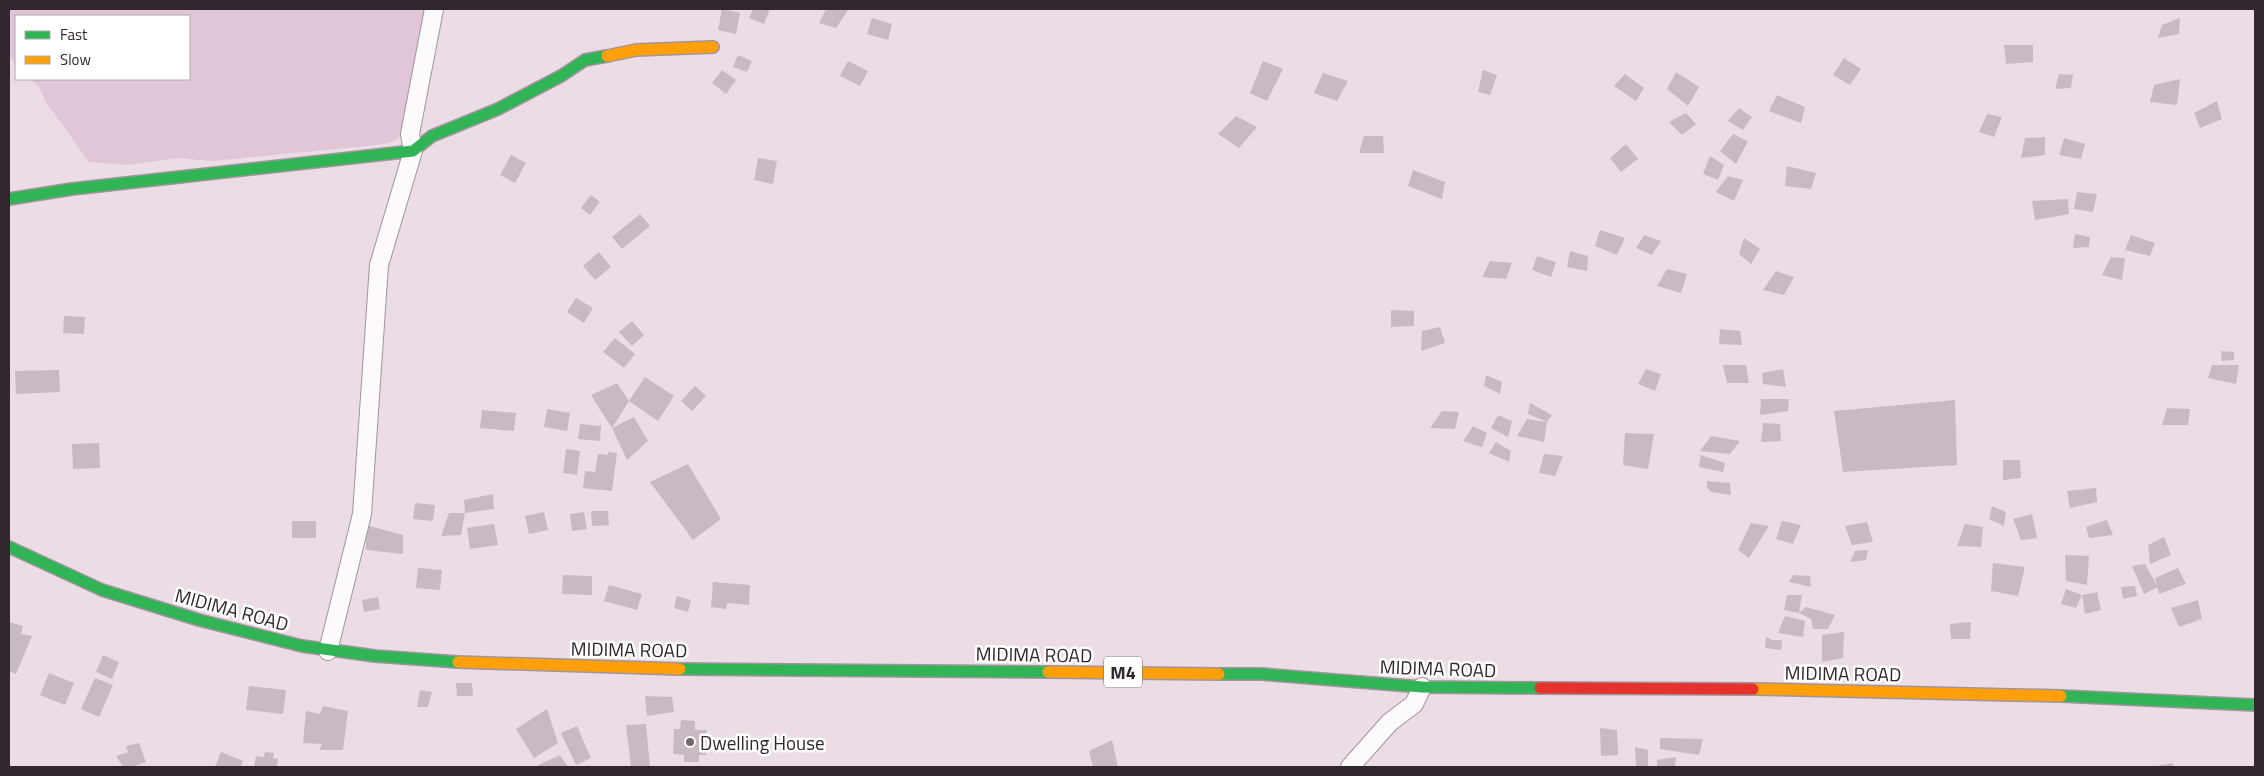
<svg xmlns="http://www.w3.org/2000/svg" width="2264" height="776" viewBox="0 0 2264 776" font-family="'Titillium Web',sans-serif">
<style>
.green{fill:#e0c6d7}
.building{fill:#c8bac3}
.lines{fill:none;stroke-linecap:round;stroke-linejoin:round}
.street-casing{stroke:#a1949c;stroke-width:20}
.fast-casing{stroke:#a1949c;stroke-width:14}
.slow-casing{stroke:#a1949c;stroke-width:14}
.jam-casing{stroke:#a1949c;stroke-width:14}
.street{stroke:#fcfafb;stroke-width:18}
.fast{stroke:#30b455;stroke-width:11}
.slow{stroke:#ff9f0a;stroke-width:11}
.jam{stroke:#e5322d;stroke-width:11}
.poi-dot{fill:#73666f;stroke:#fff;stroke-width:2}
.labels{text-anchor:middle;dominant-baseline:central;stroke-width:5;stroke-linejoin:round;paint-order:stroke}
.shield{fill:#fff;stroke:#70686d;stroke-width:1}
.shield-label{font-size:18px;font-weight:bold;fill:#32272f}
.street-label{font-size:19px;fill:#32272f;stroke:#fff}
.poi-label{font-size:19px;fill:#32272f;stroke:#fff;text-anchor:start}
</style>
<rect width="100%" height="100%" fill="#ecdce6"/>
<path class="green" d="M9,9H428L406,126L397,139L386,144L212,161L177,158L128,165L89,162L46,102L39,87L30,79H189V16H16V65L9,54Z"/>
<path class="building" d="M722,9L740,13L736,34L718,30Z
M753,9H770L764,24L749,18Z
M826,9H849L836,28L819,23Z
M872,18L892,24L888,40L867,34Z
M2180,18L2179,34L2158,38L2162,25Z
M2004,45H2033V62L2006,64Z
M738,55L752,61L747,72L733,67Z
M1844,58L1861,69L1850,85L1833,75Z
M848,61L868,71L860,86L840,76Z
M1263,61L1283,69L1267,101L1250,93Z
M722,70L736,80L726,94L712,83Z
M1483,70L1497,75L1490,95L1478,92Z
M1676,72L1699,87L1688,106L1667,89Z
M1323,73L1348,81L1337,101L1314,93Z
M1625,74L1644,88L1636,101L1614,86Z
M2059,74L2073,75L2071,88L2055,89Z
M2180,79L2177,105L2150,102L2154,85Z
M1777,95L1805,107L1801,123L1769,111Z
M2217,101L2222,119L2200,128L2194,113Z
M1739,108L1752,117L1743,130L1728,121Z
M1686,113L1696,124L1682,135L1669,122Z
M1987,114L2002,117L1994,137L1979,132Z
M1236,116L1257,127L1239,148L1218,134Z
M1733,134L1748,141L1736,164L1720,151Z
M1364,136H1383L1384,153H1359Z
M2045,137V155L2021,158L2025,138Z
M2064,138L2085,144L2081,159L2059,155Z
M1626,144L1638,159L1621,172L1610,158Z
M511,155L526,163L515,183L500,175Z
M1710,156L1724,165L1718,180L1703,174Z
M758,158L777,161L773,184L754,180Z
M1787,166L1816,173L1811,189L1785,186Z
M1413,170L1445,182L1442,199L1408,186Z
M1728,176L1743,180L1734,201L1716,192Z
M2077,192L2097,194L2093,212L2074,209Z
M591,195L600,202L590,215L581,208Z
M2068,199L2069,214L2035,220L2032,201Z
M640,214L650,226L622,249L612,237Z
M1600,230L1625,238L1617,255L1595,246Z
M2075,234L2090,237L2089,247L2073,248Z
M1644,235L1661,241L1652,255L1636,248Z
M2131,235L2155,243L2150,256L2125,250Z
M1744,238L1760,249L1751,264L1739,254Z
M1570,251L1588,256L1587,271L1567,267Z
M599,252L611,267L595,280L583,266Z
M1537,256L1556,262L1551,277L1532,270Z
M2111,257L2125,258L2122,280L2102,275Z
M1490,261L1512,263L1506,279L1482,277Z
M1667,269L1687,274L1681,293L1657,286Z
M1776,271L1794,277L1784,295L1763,290Z
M576,298L593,308L584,323L567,312Z
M1391,310L1414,311V326L1391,327Z
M64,316L85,317L84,334L63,333Z
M632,321L644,335L632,346L619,332Z
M1440,327L1445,343L1421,351L1422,331Z
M1720,329L1740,331L1742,345L1719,344Z
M615,338L635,354L624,368L603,352Z
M2221,351L2234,352V360L2222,361Z
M1723,365H1746L1749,383H1727Z
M2212,365H2239L2236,384L2208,378Z
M1646,369L1661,374L1655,391L1638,384Z
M1783,369L1786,387L1763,384L1762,373Z
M59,370L60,392L16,394L15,371Z
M1486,375L1502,382L1500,394L1484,386Z
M645,377L674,396L658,421L629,401Z
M617,383L629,401L612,428L634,417L648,441L627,460L612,428L591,395Z
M695,386L706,396L692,411L681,401Z
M1761,399H1789L1788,411L1760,415Z
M1955,400L1957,465L1843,472L1834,411Z
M1530,403L1552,415L1547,422L1528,414Z
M2167,408L2190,409L2188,425H2162Z
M547,409L570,413L567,431L544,427Z
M482,410L516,413L514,431L480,428Z
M1442,411L1459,412L1455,429L1430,428Z
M1498,415L1512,421L1508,437L1491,428Z
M1527,419L1547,422L1544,442L1517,436Z
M1763,423L1780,424L1781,441L1761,442Z
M580,424L601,426L600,441L578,439Z
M1473,426L1487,433L1482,447L1463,441Z
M1625,433L1654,434L1648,469L1623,465Z
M1711,436L1740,441L1730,454L1700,451Z
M1496,442L1511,451L1509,462L1489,453Z
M99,443L100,468L73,469L72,444Z
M566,449L580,451L577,475L563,473Z
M608,452L617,453L612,491L583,488L585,471L595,472L598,454L608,455Z
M1544,454L1563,456L1555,476L1539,473Z
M1701,455L1725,463L1723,472L1699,467Z
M2003,460H2020L2021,478L2003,480Z
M688,464L721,519L693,540L650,482Z
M1707,481L1730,483L1731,495L1711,492L1707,487Z
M2096,488L2097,502L2070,508L2067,491Z
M493,494L494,509L465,513L461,535L441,536L449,513H465L464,500Z
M415,503L435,505L433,521L413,519Z
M1992,506L2006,512L2004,526L1989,519Z
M591,511H608L609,525L592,526Z
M544,512L548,530L529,534L525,516Z
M584,512L587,529L572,531L570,514Z
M2032,514L2037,538L2021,540L2013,519Z
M2107,520L2113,535L2089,538L2086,527Z
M292,521H316V538H292Z
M1782,521L1801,525L1793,544L1776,539Z
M1867,522L1873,542L1852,545L1845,526Z
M1751,523L1769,526L1749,558L1738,550Z
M494,524L498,545L470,549L467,528Z
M1965,524L1983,527L1981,547L1957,546Z
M366,525L403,535V554L366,550Z
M2164,537L2171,555L2150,564L2148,545Z
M1868,550L1866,560L1850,562L1855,551Z
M2065,555L2089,556L2087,585L2066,581Z
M1993,563L2025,567L2018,596L1991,591Z
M2145,564L2158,587L2144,594L2132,566Z
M418,568L442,570L440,590L416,588Z
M2178,568L2186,584L2159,594L2155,578Z
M563,575L592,576V595L562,594Z
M1793,575L1810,576L1811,587L1789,582Z
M713,582L750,585L749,605L727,603L726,609L711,607Z
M609,585L642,594L637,610L604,601Z
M2135,586L2137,596L2123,599L2121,587Z
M2066,589L2082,595L2097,592L2101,610L2085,614L2082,595L2076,608L2061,604Z
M1787,595H1802L1799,613L1784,610Z
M677,596L691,600L688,612L674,608Z
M378,597L380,609L364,612L362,600Z
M2198,600L2202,619L2179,627L2171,608Z
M1806,607L1835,615L1828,629H1813L1811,619L1799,613Z
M1785,616L1805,621L1803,637L1778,633Z
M9,622L23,626L21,634L32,636L16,674L9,671Z
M1971,622L1970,639H1951L1950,624Z
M1844,632L1843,658L1822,662V635Z
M1766,637L1772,640H1782L1781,650L1765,648Z
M103,655L119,662L112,679L96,672Z
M49,673L74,683L65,705L40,695Z
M95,678L113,685L99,717L81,709Z
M456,683H472L473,696H457Z
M249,686L286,690L283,714L246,710Z
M420,690L432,692L428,707H417Z
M645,696L672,697L674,712L647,716Z
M323,706L348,711L343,750H319L322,744L303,743L306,711L320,714Z
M547,709L558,743L534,758L516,729Z
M681,720L695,721V730H707L706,755H699V762H684V755L673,754L674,729H680Z
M646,724L650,767H631L626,725Z
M577,726L591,758L576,765L561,733Z
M1600,728L1617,730L1618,755L1601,756Z
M1660,738L1703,739L1699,755L1660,749Z
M1112,740L1118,767H1093L1089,751Z
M139,743L146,762L132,767H123L116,756L128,752L126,746Z
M1635,747L1648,750V767H1636Z
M221,752L243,761L241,767H215Z
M265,752L274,753L273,758L278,759L277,767H254L256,756L264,757Z
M560,755L568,767H539L538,765Z
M1676,757L1675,767H1657V760Z
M2173,763V767H2156V766Z"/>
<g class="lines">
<g class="street-casing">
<path id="street" d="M328,651L362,514L379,265L413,151L410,134L434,9
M1350,767L1390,722L1414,704L1422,687"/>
</g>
<g class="fast-casing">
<path id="fast" d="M9,199L72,189L413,151L432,136L498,109L561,76L585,60L607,56
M9,547L102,590L199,620L302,646L375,656L458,662
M680,669L1048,672
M1219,674H1261L1422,687L1540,688
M2061,696L2255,705"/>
</g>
<g class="slow-casing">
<path id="slow" d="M607,56L636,50L713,47
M458,662L680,669
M1048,672L1219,674
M1753,689L2061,696"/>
</g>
<g class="jam-casing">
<path id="jam" d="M1540,688L1753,689"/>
</g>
<use href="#street" class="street"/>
<use href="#fast" class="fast"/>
<use href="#slow" class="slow"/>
<use href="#jam" class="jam"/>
</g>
<circle class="poi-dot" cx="690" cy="742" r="5"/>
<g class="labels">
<rect class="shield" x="1104" y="656.5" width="38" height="31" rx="4"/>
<g class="shield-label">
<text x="1123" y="672">M4</text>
</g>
<g class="street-label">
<text transform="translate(232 609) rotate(15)">MIDIMA ROAD</text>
<text transform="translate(629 649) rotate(1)">MIDIMA ROAD</text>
<text transform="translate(1034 654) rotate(1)">MIDIMA ROAD</text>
<text transform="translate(1438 668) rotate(2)">MIDIMA ROAD</text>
<text transform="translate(1843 673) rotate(1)">MIDIMA ROAD</text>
</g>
<g class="poi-label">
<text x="700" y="742">Dwelling House</text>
</g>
</g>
<rect width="2264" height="776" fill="none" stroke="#32272f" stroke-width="20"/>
<rect x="15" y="15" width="175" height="65" fill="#ffffff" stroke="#ada9ac"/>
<rect x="25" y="31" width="25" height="8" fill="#30b455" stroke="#ada9ac"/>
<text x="60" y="40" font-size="15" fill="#32272f">Fast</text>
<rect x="25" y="56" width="25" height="8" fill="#ff9f0a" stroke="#ada9ac"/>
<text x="60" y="65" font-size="15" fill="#32272f">Slow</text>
</svg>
